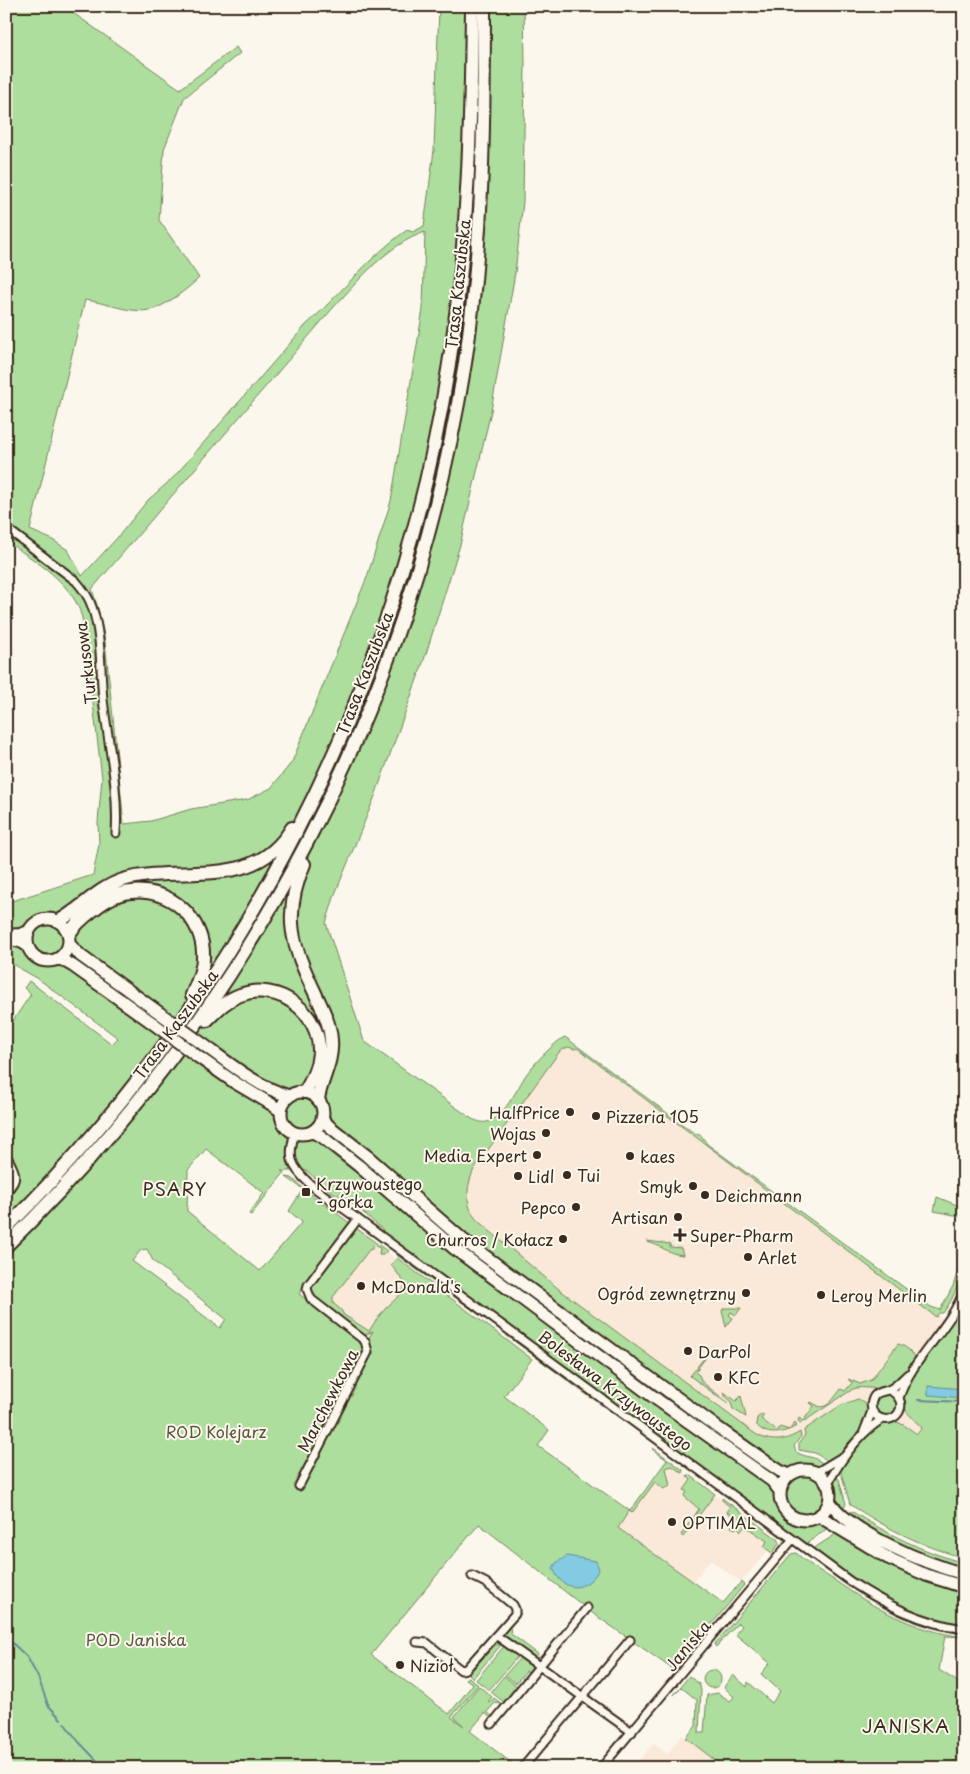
<svg xmlns="http://www.w3.org/2000/svg" width="970" height="1774" viewBox="0 0 970 1774" font-family="'Playpen Sans',sans-serif">
<style>
.built{fill:#fae9d8}
.green{fill:#aede9d;stroke:#74845e;fill-rule:evenodd}
.water{fill:#82cbe3;stroke:#668b94}
.lines{fill:none;stroke-linecap:round;stroke-linejoin:round}
.stream{stroke:#668b94;stroke-width:2}
.street-casing{stroke:#3b2a1e;stroke-width:11}
.secondary-casing{stroke:#3b2a1e;stroke-width:14}
.primary-casing{stroke:#3b2a1e;stroke-width:15}
.highway-casing{stroke:#3b2a1e;stroke-width:16}
.street{stroke:#fbf7ec;stroke-width:7}
.secondary{stroke:#fbf7ec;stroke-width:10}
.primary{stroke:#fbf7ec;stroke-width:11}
.highway{stroke:#fbf7ec;stroke-width:12}
.primary-bridge-casing{stroke:#3b2a1e;stroke-width:15;stroke-linecap:butt}
.primary-bridge{stroke:#fbf7ec;stroke-width:11}
.poi-dot{fill:#3b2a1e;stroke:#fbf7ec;stroke-width:2}
.labels{text-anchor:middle;dominant-baseline:central;stroke-width:4;stroke-linejoin:round;paint-order:stroke}
.street-label{font-size:16px;fill:#3b2a1e;stroke:#fbf7ec}
.poi-label{font-size:16px;fill:#3b2a1e;stroke:#fbf7ec;text-anchor:start}
.park-label{font-size:16px;fill:#58573e;stroke:#fbf7ec}
.neighbourhood-label{font-size:18px;letter-spacing:1px;fill:#3b2a1e;stroke:#fbf7ec}
</style>
<rect width="100%" height="100%" fill="#fbf7ec"/>
<filter id="ink" filterUnits="userSpaceOnUse"><feTurbulence type="fractalNoise" baseFrequency=".02" numOctaves="2"/><feDisplacementMap in="SourceGraphic" scale="10" xChannelSelector="R" yChannelSelector="G"/><feConvolveMatrix kernelMatrix="1 2 1 2 8 2 1 2 1" color-interpolation-filters="sRGB"/></filter>
<g filter="url(#ink)">
<path class="built" d="M565,1040L955,1328L922,1428L917,1434L842,1475L840,1469L800,1438L770,1448L440,1207Z
M360,1232L418,1275L368,1339L311,1295Z
M667,1460L777,1540L741,1582L710,1560L693,1582L618,1527Z
M682,1735L725,1768H632L654,1743L667,1754Z"/>
<path class="green" d="M6,6H70L72,12L180,89L236,47L240,53L184,98L164,149L159,220L199,278C189,288 163,308 150,310C131,314 104,302 85,300L30,530L51,539L68,550L82,576L117,538L148,500L173,478L305,326C340,295 368,257 407,230L413,232L424,226L434,150L439,6H524L525,65L523,202L515,273L491,411L460,545L424,660L375,796L335,894L326,923L364,1041L472,1119C477,1121 482,1123 487,1122C502,1119 517,1090 524,1078C529,1069 556,1040 565,1037L694,1133L700,1134L707,1144L931,1307L940,1310L953,1286L964,1253C964,1274 955,1297 943,1313H939L936,1317L577,1048L575,1049L568,1047L560,1051L474,1169C466,1187 464,1208 479,1222L560,1290L754,1433C770,1443 784,1442 800,1432L801,1436L794,1446L796,1452C808,1459 812,1454 825,1465L821,1467L805,1465L785,1468L752,1447L364,1159L780,1476L778,1479L713,1435L356,1169L770,1484C775,1493 775,1502 780,1510C793,1533 812,1519 829,1527L805,1545L381,1232L383,1230L358,1208L359,1206L356,1203L354,1205L342,1197L331,1192L307,1171H281L284,1173L251,1215L249,1214L264,1193L206,1149L188,1170L187,1211L260,1271L302,1222L289,1211L303,1189L286,1177L292,1178L304,1189V1191L307,1193L308,1192L351,1224L299,1294L365,1344V1351L294,1487L300,1490L369,1356L367,1341L373,1331L365,1335L359,1332L311,1295L309,1288L356,1228L387,1251L383,1255H379L380,1248L373,1245L372,1249L369,1250L333,1297V1303L341,1310L344,1315L369,1331C374,1323 380,1314 386,1308C393,1301 405,1293 405,1283L391,1265L397,1258L532,1359L504,1396L549,1430L538,1446L630,1511L667,1460L652,1449L653,1448L683,1470L682,1473L672,1466L666,1468L670,1486L664,1489L655,1482L632,1513L629,1511L618,1528L723,1603L741,1582L744,1585L707,1630L704,1628L702,1630L705,1632L677,1664L671,1668L591,1612L479,1524L371,1655L449,1714L473,1684L466,1679L469,1677L478,1685L451,1717L464,1726L454,1717L479,1686L492,1697L488,1702L489,1703L494,1698L502,1704L495,1703L487,1712L493,1717V1720L485,1713L470,1731L518,1768H6V1198L8,1199L18,1183L17,1175L6,1152V1031L31,994L24,988L29,981L112,1044L118,1038L37,978L19,968L10,961L6,954V903L93,875L99,844L98,822L102,778L84,629C83,621 81,613 78,606C64,577 32,559 6,541ZM425,232L423,309L391,501L367,577L292,762L271,788L247,800L191,809L151,821L124,824L105,641L99,612L92,589L333,308C360,279 387,245 425,232ZM147,1249L153,1261L226,1319L220,1328L132,1261L141,1250Z
M937,1197L964,1208V1217L934,1211Z
M647,1241L670,1244V1247L681,1248L683,1255C668,1254 661,1245 647,1242Z
M395,1254H400L484,1317L485,1319Z
M964,1297V1558C922,1546 890,1530 854,1507L850,1504L840,1469C854,1452 871,1419 896,1422C904,1424 911,1430 917,1434L922,1428L906,1411L903,1393L916,1371L949,1326Z
M724,1308H741L736,1315L731,1312L729,1315L733,1318L726,1327L722,1311Z
M508,1334L591,1395V1398L506,1335Z
M898,1344C904,1345 913,1352 915,1358C909,1373 893,1388 876,1388C868,1389 861,1386 853,1389L800,1424L798,1420L799,1418L803,1421L814,1406L810,1403L811,1402C813,1403 816,1405 818,1406C828,1410 836,1395 841,1389L845,1391L852,1383L848,1379L860,1384L871,1380Z
M708,1353L711,1355L707,1356L695,1372L699,1375L702,1382L726,1401L728,1404L690,1376Z
M724,1392L736,1401L741,1396L746,1417L733,1409L730,1400L725,1396Z
M875 1405a11 11 0 1 1 22 0a11 11 0 1 1-22 0Z
M858,1399L867,1404C873,1426 848,1448 832,1461H827L815,1453L799,1450V1443L805,1435L804,1430L841,1405Z
M762,1414L764,1415L761,1419L777,1431L780,1427L789,1430L795,1423L797,1426C784,1433 766,1438 756,1424L757,1418Z
M688,1475H690L715,1494L683,1537L681,1535L699,1509L684,1496L687,1492L684,1490L691,1480L687,1476Z
M835,1475L839,1479L846,1504L842,1511C834,1502 832,1487 835,1475Z
M786 1495a19 19 0 1 1 38 0a19 19 0 1 1-38 0Z
M722,1498L779,1540V1544L772,1553L764,1547L767,1541L745,1526L741,1531L737,1527L735,1529L731,1527L736,1518L727,1512L730,1507L722,1500Z
M851,1511C888,1534 921,1551 964,1563V1570L931,1559L887,1539L848,1515Z
M836,1532L964,1592V1625C904,1616 859,1584 811,1550L833,1536Z
M796,1553C807,1563 821,1572 834,1580C876,1609 912,1630 964,1637L945,1636L939,1670L964,1686V1768H725L686,1738L696,1726L697,1700L681,1687L674,1695L689,1676L699,1684L701,1690L699,1733H704L707,1695L718,1693L730,1701L734,1697L724,1687L733,1675L747,1687L748,1682L772,1703L780,1691L761,1674L770,1663L735,1634L742,1626L738,1623L716,1647L714,1645L791,1554Z
M855,1589C891,1610 921,1627 964,1632V1634C919,1628 892,1614 854,1590Z
M521,1613L510,1627L511,1634L538,1654L537,1660L505,1636L506,1630Z
M498,1644L501,1645L473,1678L469,1674L495,1645Z
M504,1646L518,1656L489,1690L476,1680Z
M520,1658L534,1669L531,1672L526,1671L516,1683L505,1675Z
M703 1679a9 9 0 1 1 18 0a9 9 0 1 1-18 0Z
M504,1676L518,1687L505,1703L491,1692Z"/>
<path class="water" d="M928,1386L964,1389V1398L928,1395Z
M567,1556L596,1561L599,1569C587,1592 563,1594 553,1568L556,1563Z"/>
<g class="lines">
<path class="stream" d="M918,1400L964,1402
M6,1637L27,1657L38,1677L48,1705L61,1719
M64,1723L79,1742L104,1768"/>
<g class="street-casing">
<path id="street" d="M6,528L76,581C83,589 89,597 92,607C102,636 100,669 103,699C108,743 119,788 116,833
M295,1133C292,1142 290,1151 292,1160C298,1181 334,1201 351,1214L851,1582C889,1606 919,1622 964,1629
M6,1155C14,1169 21,1179 6,1191
M889,1390C898,1394 904,1403 899,1412C890,1427 867,1417 872,1401C875,1390 883,1393 890,1389C897,1386 903,1378 908,1374
M899,1398C912,1357 950,1330 964,1290
M863,1434L872,1411
M817,1472L842,1457
M828,1483C841,1460 859,1432 883,1419
M299,1486L368,1352L365,1341L311,1299L307,1289L308,1285L358,1219
M497,1636L632,1732
M417,1642L427,1643L461,1670L466,1669L515,1614V1609L513,1605L486,1583L472,1576
M492,1724L587,1608
M524,1766L630,1640
M601,1768L792,1540"/>
</g>
<g class="secondary-casing">
<path id="secondary" d="M6,935L20,934L29,931
M6,939L20,942L28,946"/>
</g>
<g class="primary-casing">
<path id="primary" d="M27 940a21 21 0 1 1 42 0a21 21 0 1 1-42 0Z
M69,944L81,956L161,1014
M59,958L73,966L154,1024
M204,1045C230,1064 258,1087 289,1096
M197,1056L234,1082L271,1104L281,1111
M281 1113a21 21 0 1 1 42 0a21 21 0 1 1-42 0Z
M322,1118L329,1126L367,1156L462,1239L718,1428L765,1461L780,1471L790,1475
M312,1132L321,1136L359,1166L455,1249L659,1401L772,1481L780,1491
M780 1495a25 25 0 1 1 50 0a25 25 0 1 1-50 0Z
M830,1502C852,1534 927,1564 964,1574
M819,1516L888,1558L926,1575L964,1587"/>
</g>
<g class="highway-casing">
<path id="highway" d="M304,864C282,916 292,945 315,993C322,1008 330,1023 331,1040C333,1062 321,1079 318,1099
M59,921C81,909 98,888 123,880C183,863 253,893 292,828
M69,934C75,924 84,917 93,910C104,901 117,893 131,892C170,887 205,919 203,958C203,971 197,983 192,995
M207,1020C217,1010 226,1000 240,995C278,981 321,1012 319,1053C318,1067 312,1080 305,1092
M6,1228C241,996 398,690 449,364C468,246 471,126 472,6
M6,1246C251,1007 411,702 465,363C483,245 484,126 484,6"/>
</g>
<use href="#street" class="street"/>
<use href="#secondary" class="secondary"/>
<use href="#primary" class="primary"/>
<use href="#highway" class="highway"/>
<g class="primary-bridge-casing">
<path id="primary-bridge" d="M161,1014L204,1045
M154,1024L197,1056"/>
</g>
<use href="#primary-bridge" class="primary-bridge"/>
</g>
</g>
<g class="poi-dot">
<circle cx="570" cy="1112" r="5"/>
<circle cx="596" cy="1116" r="5"/>
<circle cx="546" cy="1133" r="5"/>
<circle cx="537" cy="1155" r="5"/>
<circle cx="630" cy="1156" r="5"/>
<circle cx="567" cy="1175" r="5"/>
<circle cx="518" cy="1176" r="5"/>
<circle cx="693" cy="1186" r="5"/>
<rect x="301" y="1187" width="10" height="10" rx="2.5"/>
<circle cx="705" cy="1195" r="5"/>
<circle cx="576" cy="1207" r="5"/>
<circle cx="678" cy="1217" r="5"/>
<path d="M677.5 1227.5h5v5h5v5h-5v5h-5v-5h-5v-5h5z"/>
<circle cx="563" cy="1239" r="5"/>
<circle cx="748" cy="1257" r="5"/>
<circle cx="361" cy="1286" r="5"/>
<circle cx="746" cy="1293" r="5"/>
<circle cx="821" cy="1295" r="5"/>
<circle cx="688" cy="1351" r="5"/>
<circle cx="718" cy="1377" r="5"/>
<circle cx="672" cy="1522" r="5"/>
<circle cx="400" cy="1665" r="5"/>
</g>
<g class="labels">
<g class="street-label">
<text transform="translate(457 284) rotate(-84)">Trasa Kaszubska</text>
<text transform="translate(85 663) rotate(-97)">Turkusowa</text>
<text transform="translate(364 673) rotate(-69)">Trasa Kaszubska</text>
<text transform="translate(175 1024) rotate(-54)">Trasa Kaszubska</text>
<text transform="translate(616 1390) rotate(37)">Bolesława Krzywoustego</text>
<text transform="translate(327 1400) rotate(-63)">Marchewkowa</text>
<text transform="translate(687 1645) rotate(-50)">Janiska</text>
</g>
<g class="poi-label">
<text x="560" y="1112" text-anchor="end">HalfPrice</text>
<text x="606" y="1116">Pizzeria 105</text>
<text x="536" y="1133" text-anchor="end">Wojas</text>
<text x="527" y="1155" text-anchor="end">Media Expert</text>
<text x="640" y="1156">kaes</text>
<text x="577" y="1175">Tui</text>
<text x="528" y="1176">Lidl</text>
<text x="316" y="1183">Krzywoustego<tspan x="316" dy="18">- górka</tspan></text>
<text x="683" y="1186" text-anchor="end">Smyk</text>
<text x="715" y="1195">Deichmann</text>
<text x="566" y="1207" text-anchor="end">Pepco</text>
<text x="668" y="1217" text-anchor="end">Artisan</text>
<text x="690" y="1235">Super-Pharm</text>
<text x="553" y="1239" text-anchor="end">Churros / Kołacz</text>
<text x="758" y="1257">Arlet</text>
<text x="371" y="1286">McDonald's</text>
<text x="736" y="1293" text-anchor="end">Ogród zewnętrzny</text>
<text x="831" y="1295">Leroy Merlin</text>
<text x="698" y="1351">DarPol</text>
<text x="728" y="1377">KFC</text>
<text x="682" y="1522">OPTIMAL</text>
<text x="410" y="1665">Nizioł</text>
</g>
<g class="park-label">
<text x="216" y="1431">ROD Kolejarz</text>
<text x="136" y="1639">POD Janiska</text>
</g>
<g class="neighbourhood-label">
<text x="175" y="1188">PSARY</text>
<text x="906" y="1725">JANISKA</text>
</g>
</g>
<rect width="970" height="1774" fill="none" stroke="#fbf7ec" stroke-width="25"/>
<rect x="12" y="12" width="945" height="1749" fill="none" stroke="#3b2a1e" stroke-width="2" filter="url(#ink)"/>
</svg>
